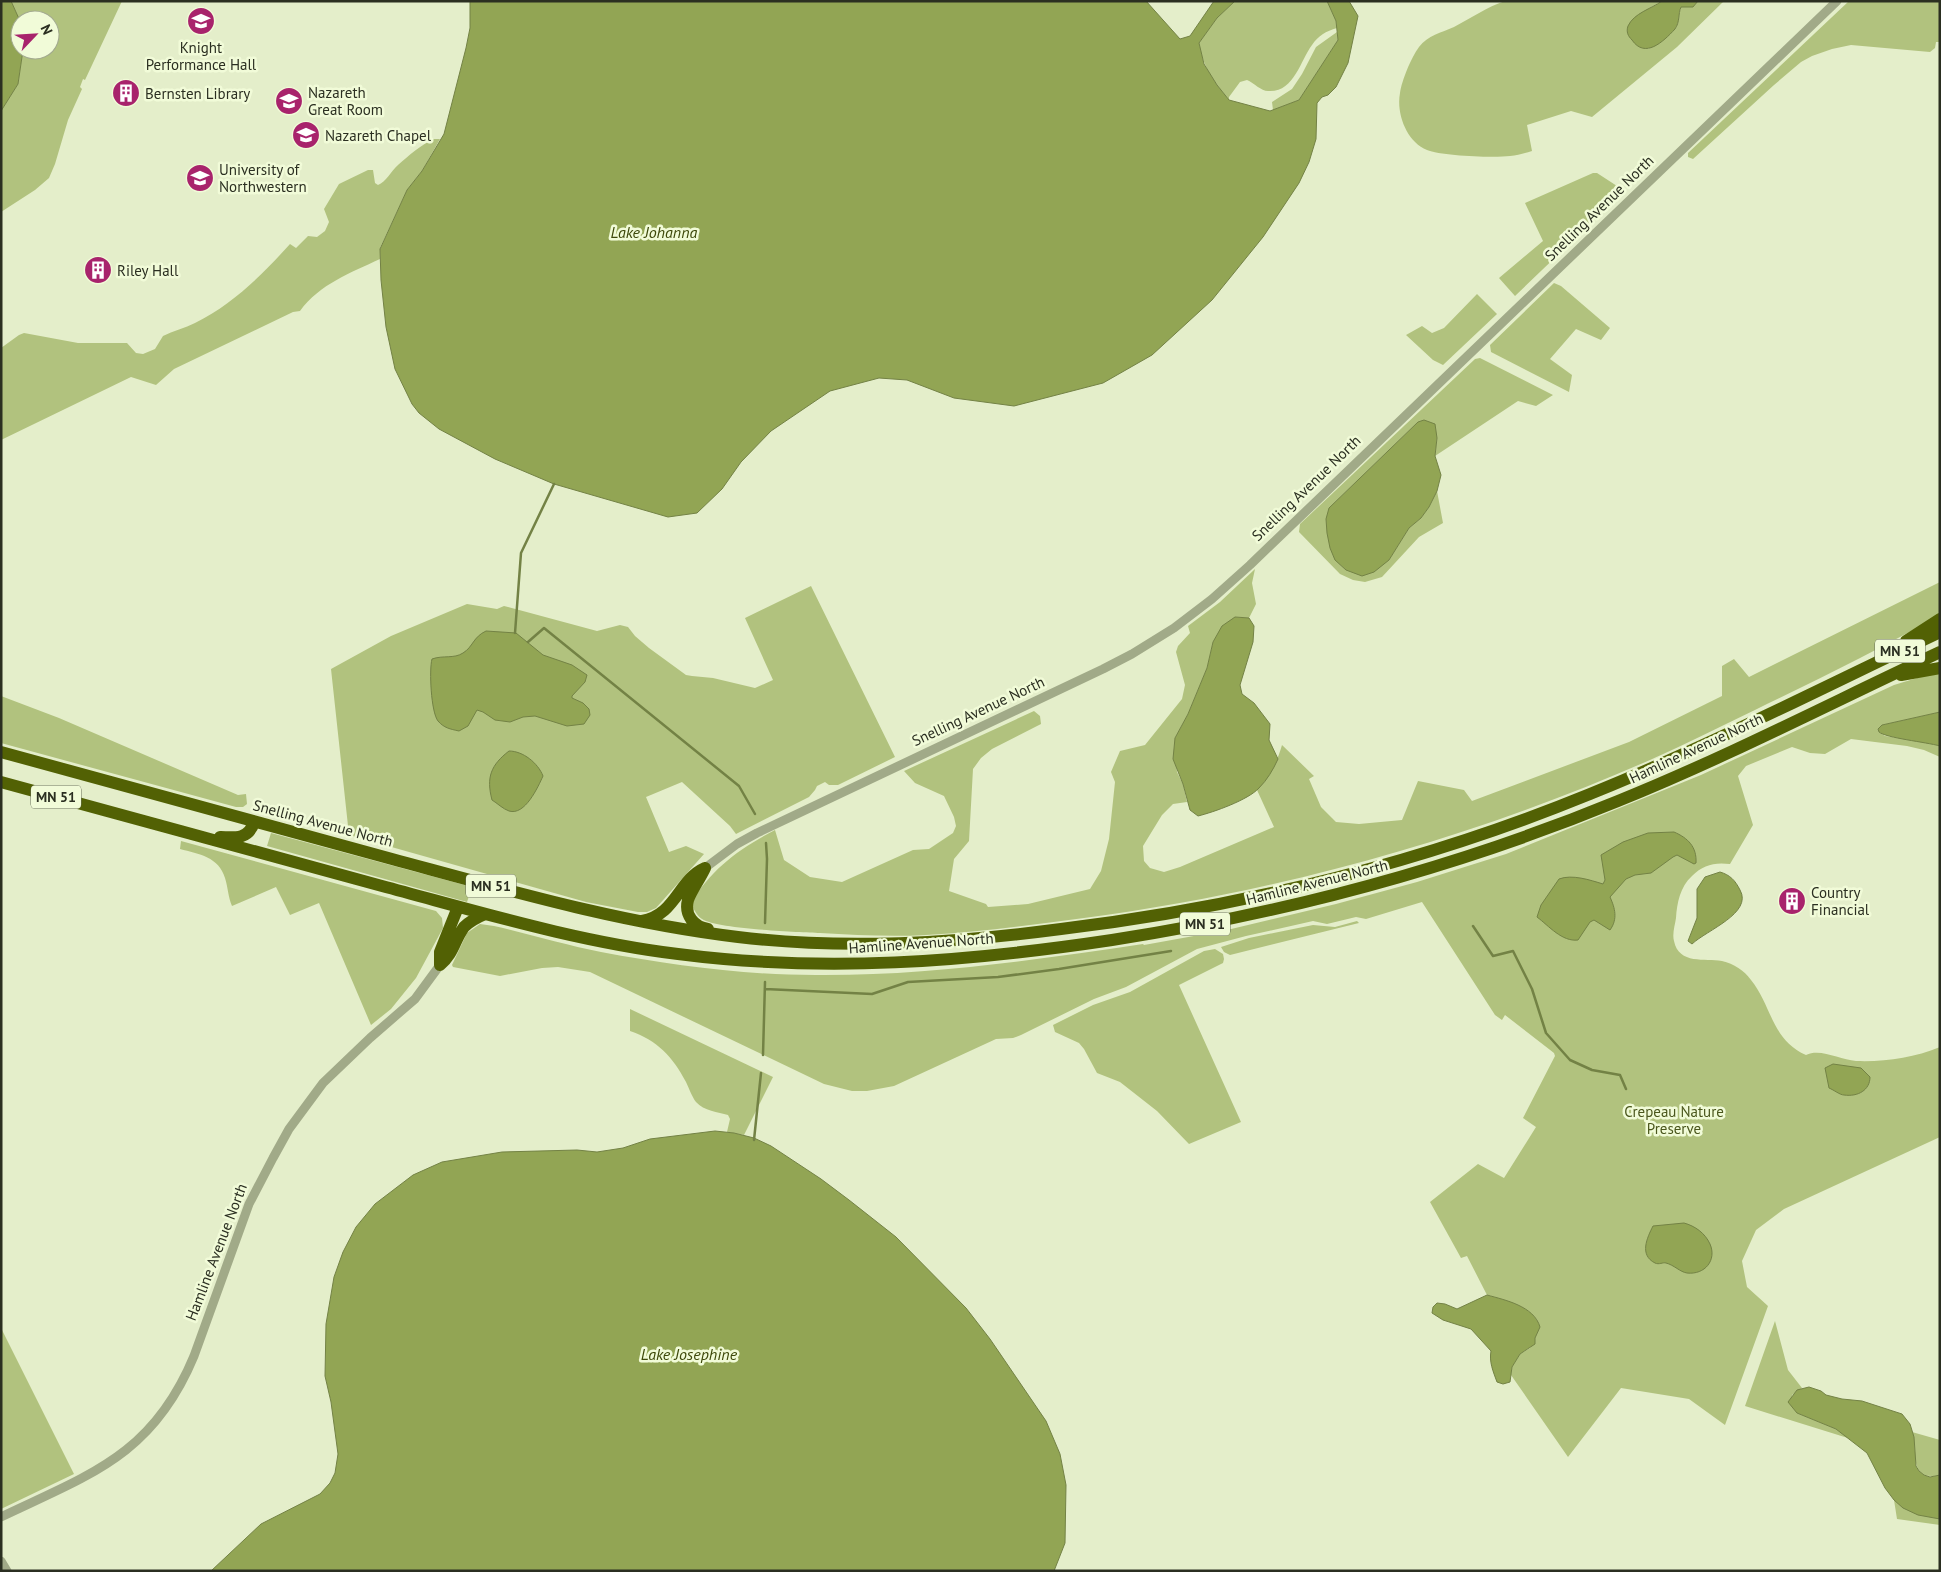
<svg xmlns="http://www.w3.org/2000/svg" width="1941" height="1572" viewBox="0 0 1941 1572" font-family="'PT Sans',sans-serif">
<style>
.green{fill:#b1c27e}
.water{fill:#92a554;stroke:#738245}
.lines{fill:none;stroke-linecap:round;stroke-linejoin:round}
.stream{stroke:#738245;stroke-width:2.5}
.minor{stroke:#a1aa88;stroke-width:9}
.highway{stroke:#526104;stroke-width:12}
.labels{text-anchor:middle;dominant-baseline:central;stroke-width:5;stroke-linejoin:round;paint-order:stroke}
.shield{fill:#f1fbd8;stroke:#666c58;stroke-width:1}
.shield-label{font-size:14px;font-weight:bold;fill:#2b2f21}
.poi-label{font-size:15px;fill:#2b2f21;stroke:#f1fbd8;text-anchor:start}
.street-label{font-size:15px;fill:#2b2f21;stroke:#f1fbd8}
.park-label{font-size:15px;fill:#4a561c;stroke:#f1fbd8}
.water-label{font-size:16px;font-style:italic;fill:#3d480a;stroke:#f1fbd8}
</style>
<rect width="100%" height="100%" fill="#e4eeca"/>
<path class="green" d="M11,1H122L85,80L83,79L80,87L82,89L68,120L55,164L49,178L35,190L1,212V111L18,84L23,50H50V20L20,21Z
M1235,1H1327L1336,21L1337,28C1326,31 1318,36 1312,45C1300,61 1294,93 1268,91C1261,91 1254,83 1247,80L1240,82L1229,97V100C1215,83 1202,66 1199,43L1217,18Z
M1505,1H1662L1648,9V49L1676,28L1681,7H1693L1698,1H1724L1677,47L1592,117L1571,111L1527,125L1532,151C1525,153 1518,155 1510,156C1494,158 1441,156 1427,150C1407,142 1396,114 1400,93C1402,80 1411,58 1419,47C1428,35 1441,33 1454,27C1471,18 1487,7 1505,1Z
M1849,1H1940V42H1936L1935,48L1930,52L1851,45L1832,49L1812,56L1801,62L1774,85L1693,159L1688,157V153Z
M1337,32L1338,40L1299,100L1273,110L1272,102L1292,89L1302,74L1316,47Z
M434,139H440L422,171L407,190L380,248V259C350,273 320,284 300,311L293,312L174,369L156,385L131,377L1,440V348L19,335L24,333L78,343H127L136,353L143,354L155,349L163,336C173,331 185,328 195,323C233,304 262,275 290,244L296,248L308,236L317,237L325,231L329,222L324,209L339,184L368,170H373L375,183L378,185C386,182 391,171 398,165C407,157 423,143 434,139Z
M1593,173H1597L1617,186L1618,195L1615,200L1515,296L1499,278L1543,241L1525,203Z
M1554,283L1561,286L1610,328L1601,340L1576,329L1550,359L1572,375L1569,392L1491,352L1490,345Z
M1477,294L1497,314L1443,365L1433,360L1406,335L1422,326L1432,333L1444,328Z
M1480,358L1553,395L1536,406L1518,401L1435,456L1437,438L1418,422L1329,508C1330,535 1324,550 1346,570L1389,560L1409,528L1421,518L1429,507L1437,491L1443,523L1419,537L1382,577L1365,582L1353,580L1340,574L1299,532L1300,524L1475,359Z
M1255,569L1252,583L1256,604L1249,618L1235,617L1213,642L1207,668L1188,714L1175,738L1177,772L1183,784L1187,802L1173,804L1162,815L1143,846L1144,861L1150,868L1164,872L1180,867L1274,827L1257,790C1269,776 1277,763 1282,745L1314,776L1309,779L1321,807L1336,822L1359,824L1402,820L1418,781L1464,790L1472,801L1629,742L1722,696V666L1734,659L1749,677L1940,582V615C1880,649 1819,679 1757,709C1721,726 1686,744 1650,760C1470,839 1279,892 1084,918C1031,925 979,932 926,935C891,937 855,935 820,933C798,932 717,929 702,919C696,915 694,909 691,903C711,869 740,848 775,830L784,860L810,877L842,882L913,850L929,849L953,833L956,826L954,817L944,796L915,783L904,771L1034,711L1040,716L1041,724L992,749L981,758L973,769L969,841L954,859L949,891L986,904L988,907L1028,904L1090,889L1101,871L1109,839L1115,782L1111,772L1120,751L1145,745L1182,699L1185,685L1176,652L1178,646L1190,633L1188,626L1220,602Z
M811,586L895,757L838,785H829L825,782L817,786L815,790L809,797L736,834L730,826L682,782L646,797L669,852L686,846L704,854L656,908L647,912H638L586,902L349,835L331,669L391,636L467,604L497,609L504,606L597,631L620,625L628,627L635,636L649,648L686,675L692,676L713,678L755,688L773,680L745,618Z
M1940,671V712L1882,725L1878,729L1879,732L1885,736L1922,741L1940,746V757L1924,750L1907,746L1851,739L1825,754L1810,753L1792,747L1746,766L1738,776L1753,825L1730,864C1714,862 1703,865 1692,876C1680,887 1677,903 1676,918C1675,925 1672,934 1674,941C1679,965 1705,958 1722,961C1734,964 1744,970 1751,980C1772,1006 1771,1039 1806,1055C1821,1048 1840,1060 1856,1061C1885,1062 1913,1058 1940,1047V1137L1784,1209L1756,1230L1742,1261L1747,1287L1768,1306L1725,1425L1689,1399L1621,1388L1568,1457L1511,1375L1512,1367L1520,1354L1530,1348L1537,1333V1320C1523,1306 1506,1300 1487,1295L1467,1256L1461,1258L1430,1202L1478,1164L1504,1178L1536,1127L1523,1118L1555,1056L1554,1053L1505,1015L1502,1020L1495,1015L1422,902L1366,919L1356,917L1327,924L1313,921L1246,936L1197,949L1126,987L1094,999L1021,1035L1013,1038L996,1039L894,1086L867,1091H852L824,1084L590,972L558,967L542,968L500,976L453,967L452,965L467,933L480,924L494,926C530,934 565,945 601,952C671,965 744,975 815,975C925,976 1035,960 1143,944L1144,945L1227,930L1336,904L1417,882L1506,854L1701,775L1894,685Z
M1,696L59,718L238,795L246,794L247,804L243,807H236L1,743Z
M271,833L472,887L467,902L267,846Z
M181,841L436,911L442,918L443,928L416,978L391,1009L371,1025L319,903L290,915L276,887L232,906C228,897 228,887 225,878C219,857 199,854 180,849Z
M1357,921L1359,923L1230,955L1224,952L1221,947L1249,938L1313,925L1335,927Z
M1215,949L1223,954L1224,959L1223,963L1179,985L1241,1122L1189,1144L1157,1111L1120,1082L1097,1073L1084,1049L1079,1043L1055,1032L1053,1025L1093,1005L1130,992L1204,951Z
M630,1009L773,1077L744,1135L727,1132L730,1119L728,1115C718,1112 704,1111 696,1102C692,1097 689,1088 686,1082C673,1057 657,1040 630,1031Z
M1775,1321L1788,1370L1802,1388L1792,1395L1797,1413L1836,1429L1851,1439L1745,1406Z
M1,1328L74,1474L1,1509Z
M1912,1432L1940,1440V1475C1908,1482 1918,1452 1912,1432Z
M1894,1500C1908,1512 1922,1515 1940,1519V1525L1897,1519Z"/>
<path class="water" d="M1,1H11L20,21V50H23L18,84L1,111Z
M470,1H1146L1180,39L1190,36L1214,1H1235L1217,18L1199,43L1204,64L1217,85L1229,100L1270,111L1299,100L1338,40L1336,21L1327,1H1349L1358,16L1348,63L1336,87L1328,95L1322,97L1317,103L1316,139L1309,162L1299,183L1263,237L1212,300L1152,355L1103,383L1014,406L954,398L907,380L879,378L830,391L771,431L741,462L722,489L697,513L668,517L554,484L495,459L439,429L419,413L412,404L395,369L386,327L381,280L380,249L407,190L422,171L444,134L466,48L470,28Z
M1662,1H1698L1693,7H1681C1678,14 1680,22 1675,29C1663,42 1645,59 1632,40C1628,36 1626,32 1628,26C1634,13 1651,9 1662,1Z
M1424,420L1435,424L1437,438L1435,456L1441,475L1437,491L1429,507L1421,518L1409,528L1389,560L1374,572L1362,576L1346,570L1335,560L1330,548L1327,533L1326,519L1329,508L1418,422Z
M1235,617L1249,618L1254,626L1253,642L1240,685L1242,694L1254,703L1270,724L1269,740L1278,759C1273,770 1267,780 1259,788C1248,800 1214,812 1198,816L1190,810L1183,784L1173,759L1175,738L1188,714L1207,668L1213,642L1222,626Z
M486,631L516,633L543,655L572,665L587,675L585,682L572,696V698L583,703L589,709L590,715L584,724L567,726L535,716L523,717L510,722L495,720L483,712L477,710L468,726L459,731C450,729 444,728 438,721C431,712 429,670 432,659C443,655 454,659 463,653C473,647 473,637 486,631Z
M1940,712V746C1926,742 1886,738 1879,732L1878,729L1882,725Z
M509,751C523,751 538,763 543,776C538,787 525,816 509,811C503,809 497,803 492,800C486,777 491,765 509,751Z
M1674,832C1688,838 1697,847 1696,863L1694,864L1677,855L1673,857L1651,873L1635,875L1626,879L1610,897C1615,908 1618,919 1610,930L1594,920L1590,922L1578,940C1562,942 1549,926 1537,917L1541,905L1559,879C1572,874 1590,880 1603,884L1605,880L1601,855L1623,842L1648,833Z
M1720,872C1730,875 1735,880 1740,890C1753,913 1707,930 1692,944L1688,941L1697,918V889L1705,877Z
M1833,1064L1861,1068L1870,1077C1870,1090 1858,1097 1844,1095C1840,1095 1834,1090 1829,1088L1825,1068Z
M715,1131L734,1133L754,1138L771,1146L821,1179L849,1200L896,1237L966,1308L990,1339L1046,1421L1060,1454L1066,1485L1065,1543L1054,1571H211L261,1524L320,1494L330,1483L335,1473L338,1454L331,1402L325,1376L326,1324L334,1277L343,1252L356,1227L375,1204L413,1175L442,1162L502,1152L577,1150L597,1152L623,1148L650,1139Z
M1684,1223C1695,1226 1705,1233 1710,1244C1717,1260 1705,1275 1687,1273C1680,1272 1674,1265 1666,1263C1663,1262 1659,1265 1655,1263C1639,1255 1647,1238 1653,1226Z
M1487,1295C1505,1300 1534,1306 1540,1327L1535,1338V1344L1520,1354L1512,1367L1510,1382L1503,1384L1497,1382C1493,1371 1489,1362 1491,1351L1471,1329L1443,1320L1432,1313L1433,1307L1437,1303L1445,1304L1457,1309Z
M1809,1387L1821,1391L1826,1395L1842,1399L1862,1401L1902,1414L1910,1424L1914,1437L1916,1466L1919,1471L1924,1475L1930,1477L1940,1475V1519L1918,1515L1903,1508L1894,1500L1885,1488L1867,1453L1836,1429L1797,1413L1788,1402L1797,1390Z"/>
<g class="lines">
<path class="stream" d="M515,633L521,553L554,484
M528,642L544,628L739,786L755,814
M765,923L767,859L766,843
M1473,926L1493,956L1513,951L1532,989L1546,1033L1570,1060L1592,1070L1620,1075L1626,1089
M765,989L872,994L908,982L998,977L1059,969L1171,951
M763,1055L765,982
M754,1140L761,1073"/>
<path class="minor" d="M705,868L737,844L757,833L1103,669L1132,654L1174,628L1212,599L1250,565L1837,1
M1,1517C91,1474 153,1455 194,1356L249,1204L273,1158L289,1129L323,1083L370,1038L415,999L440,965
M1,1561L7,1571"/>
<path class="highway" d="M1906,641L1940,619
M1901,675L1940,668
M1,752C132,788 262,824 392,859C507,890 620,923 738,937C846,950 954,943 1061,929C1242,907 1421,863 1590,794C1709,746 1824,687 1940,632
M1,782C128,817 255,851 382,886C480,912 578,942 678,954C825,973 965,962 1112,940C1286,913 1455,868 1618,801C1727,757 1833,702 1940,652
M220,837C236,838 249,839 254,822
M705,868C701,877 690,893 688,900C684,915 694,927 708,929
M642,921C676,915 678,880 705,868
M440,965C454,953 454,941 464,927C470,921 478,917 485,914
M440,965V952L458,907"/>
</g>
<defs>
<g id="university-disc" transform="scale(1.4375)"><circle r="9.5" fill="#a8236c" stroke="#f1fbd8"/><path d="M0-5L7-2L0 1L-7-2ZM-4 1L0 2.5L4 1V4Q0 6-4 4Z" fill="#fff"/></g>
<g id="building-disc" transform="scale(1.4375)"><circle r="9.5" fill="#a8236c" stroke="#f1fbd8"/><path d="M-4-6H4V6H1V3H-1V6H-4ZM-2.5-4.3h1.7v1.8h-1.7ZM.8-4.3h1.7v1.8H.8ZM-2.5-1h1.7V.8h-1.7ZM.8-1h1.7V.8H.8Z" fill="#fff"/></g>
</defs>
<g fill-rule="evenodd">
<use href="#university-disc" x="201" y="21"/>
<use href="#building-disc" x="126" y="93"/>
<use href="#university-disc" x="289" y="101"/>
<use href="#university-disc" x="306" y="135"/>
<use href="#university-disc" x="200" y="178"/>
<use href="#building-disc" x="98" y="270"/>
<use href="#building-disc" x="1792" y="901"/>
</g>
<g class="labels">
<g class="shield">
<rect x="1875" y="639.5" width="50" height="23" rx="4"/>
<rect x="31" y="785.5" width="50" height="23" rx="4"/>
<rect x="466" y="874.5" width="50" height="23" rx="4"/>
<rect x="1180" y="912.5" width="50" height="23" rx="4"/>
</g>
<g class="shield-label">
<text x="1900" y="651">MN 51</text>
<text x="56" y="797">MN 51</text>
<text x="491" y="886">MN 51</text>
<text x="1205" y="924">MN 51</text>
</g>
<g class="poi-label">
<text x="201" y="47" text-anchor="middle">Knight<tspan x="201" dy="17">Performance Hall</tspan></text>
<text x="308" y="92">Nazareth<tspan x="308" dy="17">Great Room</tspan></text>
<text x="145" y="93">Bernsten Library</text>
<text x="325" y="135">Nazareth Chapel</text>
<text x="219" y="169">University of<tspan x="219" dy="17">Northwestern</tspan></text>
<text x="117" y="270">Riley Hall</text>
<text x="1811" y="892">Country<tspan x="1811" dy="17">Financial</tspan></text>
</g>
<g class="street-label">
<text transform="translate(1599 208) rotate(-44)">Snelling Avenue North</text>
<text transform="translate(1306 488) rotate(-44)">Snelling Avenue North</text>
<text transform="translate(978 711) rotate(-25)">Snelling Avenue North</text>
<text transform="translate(1696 748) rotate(-25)">Hamline Avenue North</text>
<text transform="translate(323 823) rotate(15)">Snelling Avenue North</text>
<text transform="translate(1317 882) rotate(-14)">Hamline Avenue North</text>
<text transform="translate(921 943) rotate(-4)">Hamline Avenue North</text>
<text transform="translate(216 1252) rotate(-69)">Hamline Avenue North</text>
</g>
<g class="park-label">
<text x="1674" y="1111">Crepeau Nature<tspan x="1674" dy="17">Preserve</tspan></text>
</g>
<g class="water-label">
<text x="654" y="232">Lake Johanna</text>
<text x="689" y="1354">Lake Josephine</text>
</g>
</g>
<rect width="1941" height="1572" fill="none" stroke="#2b2f21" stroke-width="5"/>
<g transform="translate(35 35) rotate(65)"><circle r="24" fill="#f1fbd8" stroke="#a2a98f"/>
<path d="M0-4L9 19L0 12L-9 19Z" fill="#a8236c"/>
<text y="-8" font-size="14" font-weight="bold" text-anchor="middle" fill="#2b2f21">N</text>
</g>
</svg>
